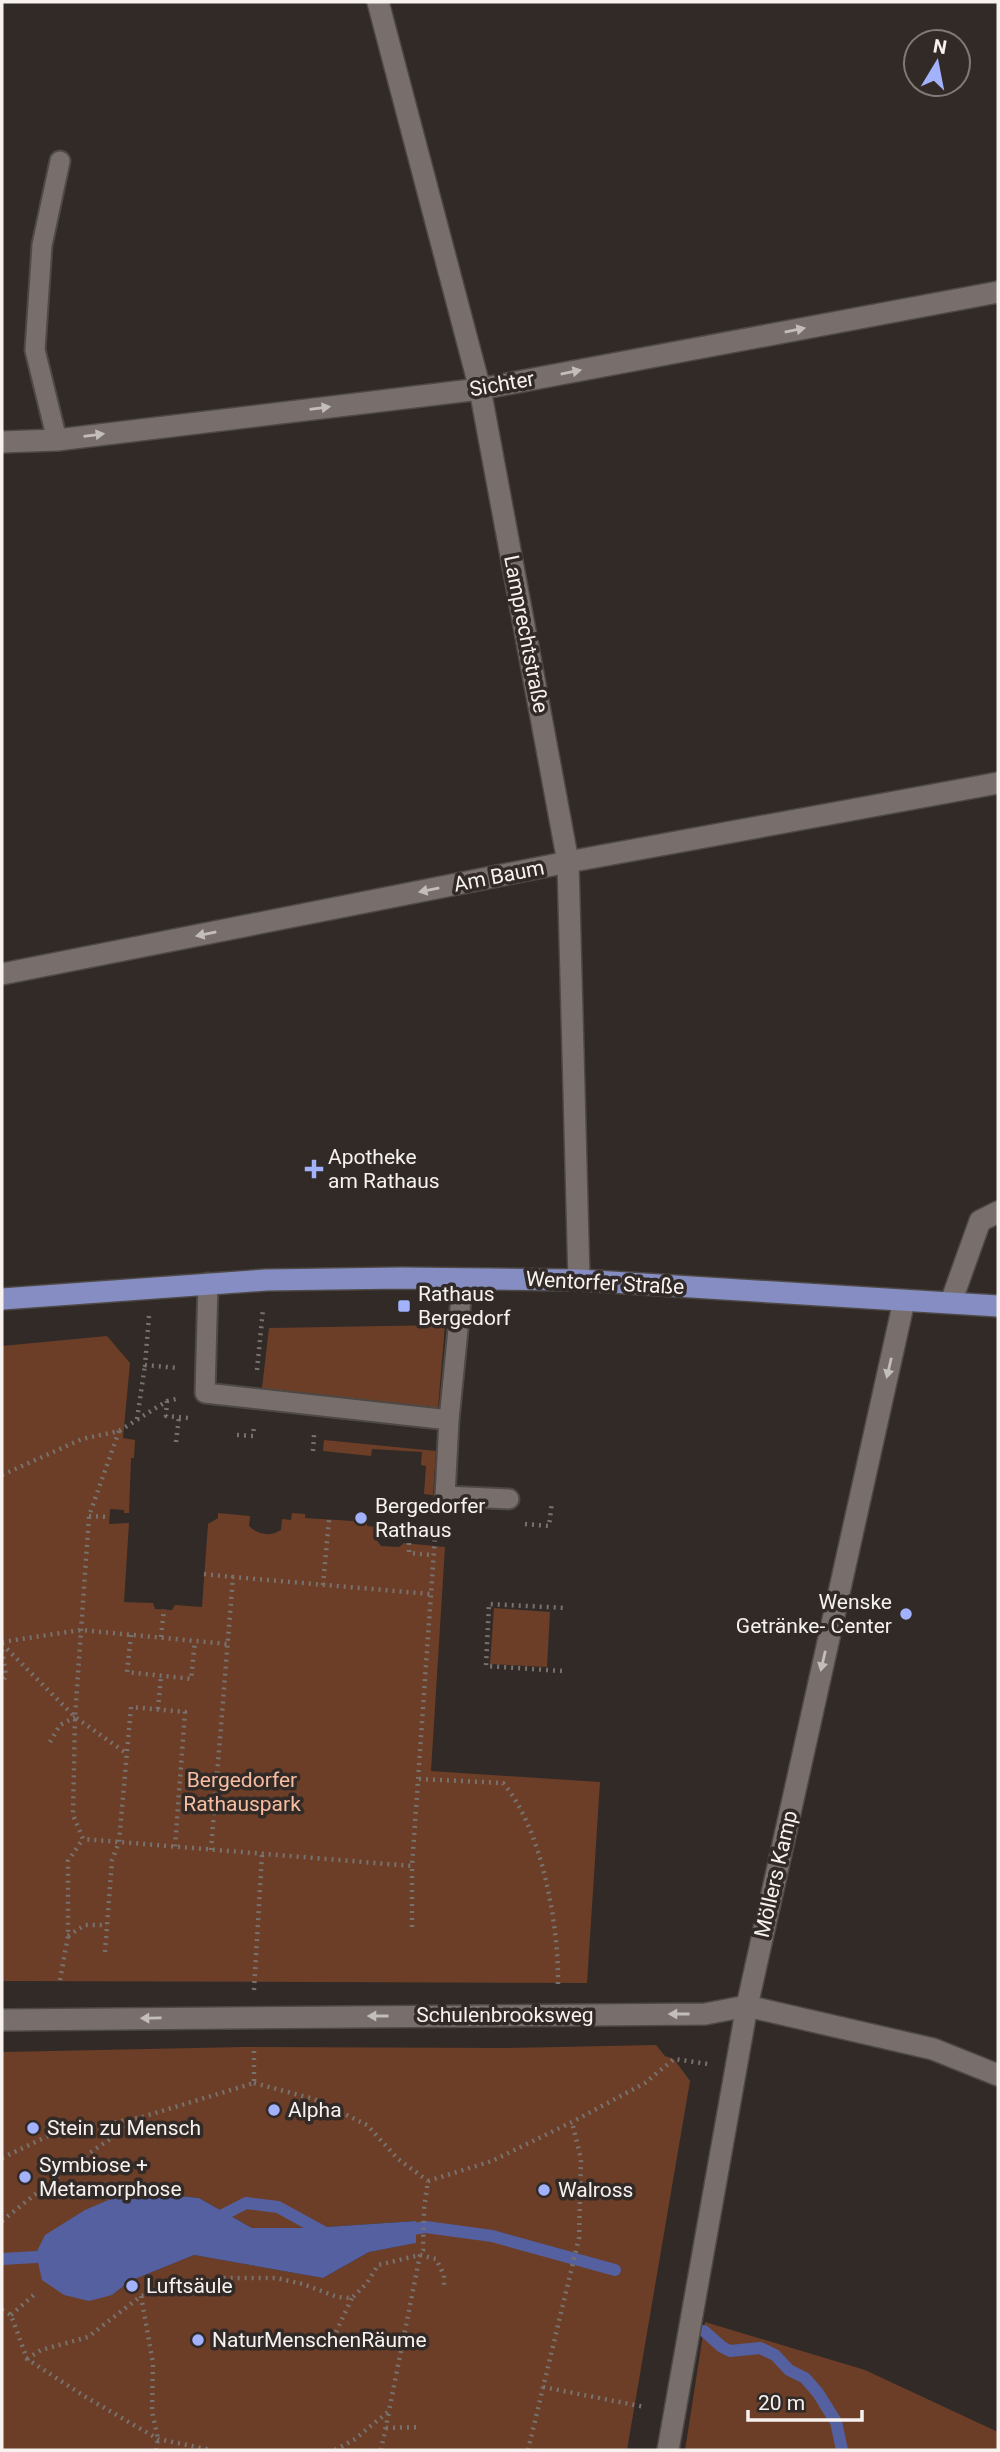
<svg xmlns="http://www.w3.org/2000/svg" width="1000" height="2452" viewBox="0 0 1000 2452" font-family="Roboto,sans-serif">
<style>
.green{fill:#6c3e28;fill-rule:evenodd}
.water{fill:#5460a0}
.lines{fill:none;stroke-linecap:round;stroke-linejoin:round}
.stream{stroke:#5460a0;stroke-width:12}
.service-casing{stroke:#4e4946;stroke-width:23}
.minor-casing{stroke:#4e4946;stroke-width:24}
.primary-casing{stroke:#4e4946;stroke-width:24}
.path{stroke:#78726f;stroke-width:4.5;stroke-dasharray:2 5;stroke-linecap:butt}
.service{stroke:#786f6c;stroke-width:19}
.minor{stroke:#786f6c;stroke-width:21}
.primary{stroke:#858dc2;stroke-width:21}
.oneway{fill:#c4bebb}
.poi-dot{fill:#a2b2fd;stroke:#312a27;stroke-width:2.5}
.labels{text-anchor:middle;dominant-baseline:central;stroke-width:7;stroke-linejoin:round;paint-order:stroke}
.street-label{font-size:21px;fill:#f7f2f0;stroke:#312a27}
.poi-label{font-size:21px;fill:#f7f2f0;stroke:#312a27;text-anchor:start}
.park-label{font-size:21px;fill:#f8bda1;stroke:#312a27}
</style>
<rect width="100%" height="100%" fill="#312a27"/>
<path class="green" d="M445,1325L438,1408L262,1388L269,1328Z
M107,1336L130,1363L123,1438L135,1440L134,1458H131L129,1513H124V1510L110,1509L109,1524L129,1523L124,1602L153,1603L155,1609L172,1610L175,1605L202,1607L208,1524L218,1518V1513L250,1516L249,1526C258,1535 270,1537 281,1530L282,1519L291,1520L292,1513L305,1514V1518L353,1521L354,1518L367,1520V1526L376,1527L375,1538L381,1546L399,1547L404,1543L445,1547L431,1771L600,1782L587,1983L2,1981V1346Z
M324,1440L436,1451L433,1495L424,1494L426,1466L421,1465L422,1452L372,1449L371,1456L323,1451Z
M494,1608L550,1612L547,1667L490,1664Z
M656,2045L665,2056L674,2059L690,2081L627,2450H2V2052L243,2047L508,2048ZM161,2194L199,2198L252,2228H311L416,2221L415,2243L369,2252L323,2278L194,2255L130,2281L112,2295L120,2195Z
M705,2322L865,2370L998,2432V2450H685Z"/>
<path class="water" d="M161,2194L199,2198L252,2228H311L416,2221V2243L369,2252L323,2278L194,2255L130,2281L112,2295L89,2301L64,2295L42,2280L37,2258L38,2249L45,2235L85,2210L120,2195Z"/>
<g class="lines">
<path class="stream" d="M211,2221L246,2203L278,2207L329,2235
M400,2231L426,2227L492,2236L615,2270
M2,2259L53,2256
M704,2331L722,2347L730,2351L760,2348L775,2355L789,2370L805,2378L818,2393L836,2422L842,2450"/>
<g class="service-casing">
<path id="service" d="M57,440L35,350L42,245L60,161
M208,1283L205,1393L449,1420L463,1279
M449,1420L445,1496L509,1499"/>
</g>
<g class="minor-casing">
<path id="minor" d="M378,2L480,389L568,862L579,1280
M2,442L57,440L480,389L998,292
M2,974L568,862L998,783
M951,1302L980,1221L998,1212
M2,2020L705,2014L747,2006L933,2049L998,2075
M668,2450L747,2006L904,1301"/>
</g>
<g class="primary-casing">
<path id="primary" d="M2,1299L266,1280L401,1278L579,1280L998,1306"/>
</g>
<path class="path" d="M149,1316L145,1365L178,1368
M257,1370L263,1309
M167,1401L166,1416L189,1418
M137,1419L145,1365
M119,1431L89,1516L75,1717L73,1815L83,1839L412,1866L436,1522
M237,1435L253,1436L254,1425
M176,1442L179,1417
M313,1451L314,1435
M2,1475L82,1439L119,1431L167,1401L176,1399
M89,1516L109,1517
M525,1524L549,1526L552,1502
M409,1543V1553L433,1555
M204,1574L233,1577
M323,1585L329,1520
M131,1635L127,1672L191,1679L195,1641
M161,1637L164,1609
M2,1642L81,1630L227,1644
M2,1644L75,1717L126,1753
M2,1650L6,1676L2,1682
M562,1671L486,1666L489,1604L566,1608
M158,1709L161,1676
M50,1742L60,1725L75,1717
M419,1779L503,1783C542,1828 559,1926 558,1985
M211,1850L233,1577L430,1594
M412,1927V1866
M68,1936L85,1925H107
M105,1952L112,1860L119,1842L131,1707L185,1712L175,1847
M60,1980L68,1936V1861L83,1839
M254,1990L262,1854
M254,2083L314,2099L367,2125L398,2159L428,2181
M2,2158L50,2135L142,2117L254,2083V2047
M428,2181L492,2161L572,2122L645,2083L674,2059L708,2064
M2,2221L69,2167L138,2120
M141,2296L153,2363L152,2411L158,2439L156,2450
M2,2310L11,2315L27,2359L84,2396L158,2439L211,2450
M11,2315L37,2292
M336,2332L352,2298
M27,2359L41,2350L88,2337L141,2296L224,2278H276L303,2284L337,2297L352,2298L367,2283L378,2265L420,2255L436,2259L444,2275V2287
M543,2387L645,2407
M386,2428L421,2427
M335,2450L355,2439L389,2411L420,2255L423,2250L424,2209L428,2181
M381,2450L389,2412
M528,2450L579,2238L581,2159L572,2122"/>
<use href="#service" class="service"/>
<use href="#minor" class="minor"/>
<use href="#primary" class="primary"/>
</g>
<defs><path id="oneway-solid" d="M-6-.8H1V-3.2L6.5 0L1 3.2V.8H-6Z" transform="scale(1.75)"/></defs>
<g class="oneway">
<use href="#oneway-solid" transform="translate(795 330) rotate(-11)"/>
<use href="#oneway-solid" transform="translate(571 372) rotate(-11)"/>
<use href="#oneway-solid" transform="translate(320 408) rotate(-7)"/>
<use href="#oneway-solid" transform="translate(94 435) rotate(-7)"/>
<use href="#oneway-solid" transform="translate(429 890) rotate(169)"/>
<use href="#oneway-solid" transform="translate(206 934) rotate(169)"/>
<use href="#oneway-solid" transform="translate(889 1368) rotate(103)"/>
<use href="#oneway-solid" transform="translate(823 1661) rotate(103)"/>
<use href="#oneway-solid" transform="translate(679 2014) rotate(180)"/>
<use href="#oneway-solid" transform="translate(378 2016) rotate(180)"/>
<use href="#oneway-solid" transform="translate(151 2018) rotate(179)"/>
</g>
<g class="poi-dot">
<path d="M310.5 1158.5h7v7h7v7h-7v7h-7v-7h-7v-7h7z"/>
<rect x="397" y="1299" width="14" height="14" rx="3.5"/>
<circle cx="361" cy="1518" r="7"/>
<circle cx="906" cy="1614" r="7"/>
<circle cx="274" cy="2110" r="7"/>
<circle cx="33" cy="2128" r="7"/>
<circle cx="25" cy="2177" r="7"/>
<circle cx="544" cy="2190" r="7"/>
<circle cx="132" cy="2286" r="7"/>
<circle cx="198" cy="2340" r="7"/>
</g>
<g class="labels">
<g class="street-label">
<text transform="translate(502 384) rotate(-10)">Sichter</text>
<text transform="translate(526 634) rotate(79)">Lamprechtstraße</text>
<text transform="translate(499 876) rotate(-11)">Am Baum</text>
<text transform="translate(605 1283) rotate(3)">Wentorfer Straße</text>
<text transform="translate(776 1874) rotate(-77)">Möllers Kamp</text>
<text x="505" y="2015">Schulenbrooksweg</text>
</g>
<g class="poi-label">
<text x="328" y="1157">Apotheke<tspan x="328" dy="24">am Rathaus</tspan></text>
<text x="418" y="1294">Rathaus<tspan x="418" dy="24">Bergedorf</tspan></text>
<text x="375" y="1506">Bergedorfer<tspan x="375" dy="24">Rathaus</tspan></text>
<text x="892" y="1602" text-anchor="end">Wenske<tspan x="892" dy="24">Getränke- Center</tspan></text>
<text x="288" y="2110">Alpha</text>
<text x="47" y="2128">Stein zu Mensch</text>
<text x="39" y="2165">Symbiose +<tspan x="39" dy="24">Metamorphose</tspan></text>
<text x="558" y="2190">Walross</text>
<text x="146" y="2286">Luftsäule</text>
<text x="212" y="2340">NaturMenschenRäume</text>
</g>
<g class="park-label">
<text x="242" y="1780">Bergedorfer<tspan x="242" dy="24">Rathauspark</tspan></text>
</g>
</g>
<rect width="1000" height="2452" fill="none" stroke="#f7f2f0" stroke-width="7"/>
<g transform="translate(937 63) rotate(10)"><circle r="33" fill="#312a27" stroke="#807a77" stroke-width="2"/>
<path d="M0-5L12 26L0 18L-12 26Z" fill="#a2b2fd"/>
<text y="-10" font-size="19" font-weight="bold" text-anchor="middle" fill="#f7f2f0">N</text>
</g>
<path d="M748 2410v10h114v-10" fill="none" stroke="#f7f2f0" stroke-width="3.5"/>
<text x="758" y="2410" font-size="21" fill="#f7f2f0" stroke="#312a27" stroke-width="5" paint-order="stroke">20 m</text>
</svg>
